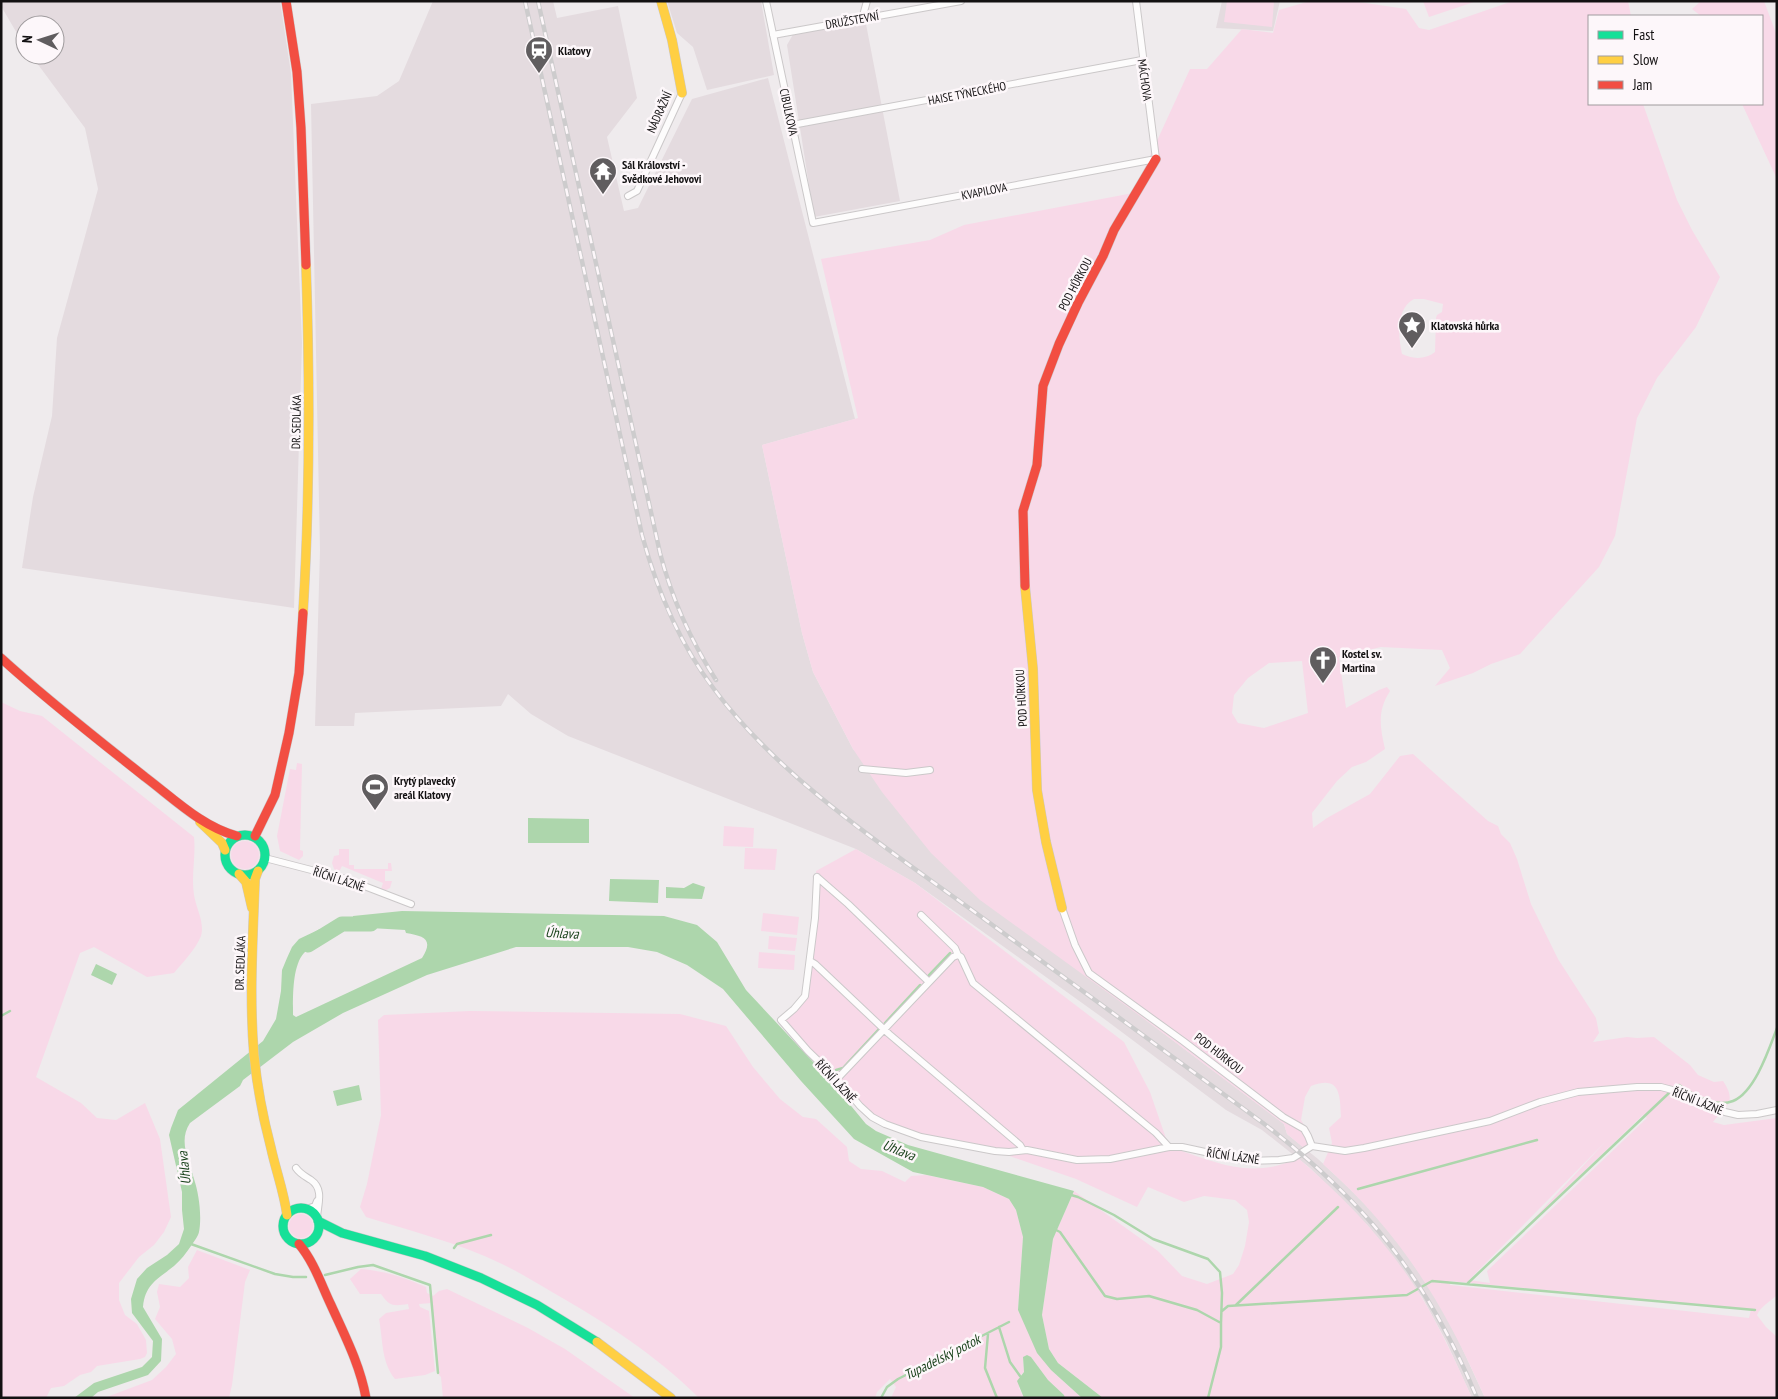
<svg xmlns="http://www.w3.org/2000/svg" width="1778" height="1399" viewBox="0 0 1778 1399" font-family="'PT Sans Narrow',sans-serif">
<style>
.built{fill:#e4dbdf}
.green{fill:#f8d9e8;fill-rule:evenodd}
.water{fill:#add6ac}
.lines{fill:none;stroke-linecap:round;stroke-linejoin:round}
.stream{stroke:#add6ac;stroke-width:2.5}
.river{stroke:#add6ac;stroke-width:15}
.street-casing{stroke:#cbc8c9;stroke-width:8}
.fast-casing{stroke:#cbc8c9;stroke-width:10}
.slow-casing{stroke:#cbc8c9;stroke-width:10}
.jam-casing{stroke:#cbc8c9;stroke-width:10}
.street{stroke:#fdfcfc;stroke-width:6}
.fast{stroke:#16e098;stroke-width:9}
.slow{stroke:#ffcf43;stroke-width:9}
.jam{stroke:#f24e42;stroke-width:9}
.rail-casing{stroke:#cdcccd;stroke-width:4.5}
.rail{stroke:#fdf7fa;stroke-width:2.5;stroke-dasharray:8;stroke-linecap:butt}
.labels{text-anchor:middle;dominant-baseline:central;stroke-width:5;stroke-linejoin:round;paint-order:stroke}
.street-label{font-size:12px;fill:#131112;stroke:#fdf7fa}
.poi-label{font-size:12px;font-weight:bold;fill:#131112;stroke:#fdf7fa;text-anchor:start}
.water-label{font-size:14px;font-style:italic;fill:#143e16;stroke:#fdf7fa}
</style>
<rect width="100%" height="100%" fill="#efebed"/>
<path class="built" d="M1,1H280L291,73L302,343L294,608L22,568L33,497L52,416L57,338L98,189L85,128L31,55H55V25H25V47L1,6Z
M433,1H553L557,18L618,6L637,98L607,137L624,211L638,208L692,99L768,78L855,419L762,445L802,633L813,672L853,749L1147,1021L1284,1124L1287,1134L1318,1159L1351,1190L1378,1218L1402,1248L1432,1291L1456,1335L1485,1398H1472L1446,1341L1422,1297L1369,1227L1310,1168L1262,1130L1226,1110L1103,1018L915,883L856,849L568,736L531,714L508,694L501,706L355,713L354,726H315L320,550L311,104L377,96L399,81Z
M667,1H761L774,75L707,90L693,47L677,33Z
M1222,1H1280L1273,31L1216,28Z
M862,19L866,24L900,201L814,217L787,45L795,31Z"/>
<path class="green" d="M1227,1H1274L1272,27L1224,22Z
M1310,1H1352L1406,9L1419,28L1429,30L1513,1H1628L1631,16H1589V104H1643L1677,200L1692,230L1720,277L1696,327L1657,378L1637,418L1615,536L1599,567L1520,654L1491,664L1473,673L1435,686L1450,668L1442,650L1381,647L1339,657L1346,708L1379,690L1387,687L1390,691C1377,711 1380,727 1385,749L1366,762L1352,767L1337,781L1312,813L1313,828L1327,818L1370,794L1400,756L1413,754L1488,821L1498,826L1501,834L1510,843L1517,859L1531,904L1558,959L1596,1018L1599,1033L1593,1042L1627,1037L1637,1038L1654,1037L1690,1065L1698,1075L1714,1082L1723,1081C1738,1103 1725,1107 1713,1122L1724,1125L1777,1118V1295C1770,1302 1761,1306 1757,1315L1766,1327L1777,1337V1398H1485C1444,1304 1400,1232 1323,1164L1332,1143L1329,1128L1341,1117C1340,1094 1340,1075 1311,1086L1305,1097L1301,1120L1311,1137L1305,1149L1287,1134L1284,1124L1147,1021L980,900L931,853L882,792L853,749L813,672L802,633L762,445L858,418L821,259L930,240L964,225L1133,193L1190,69H1207L1242,29L1273,33L1279,10ZM1414,299H1424L1443,304L1442,312L1437,315L1436,318L1435,352C1425,360 1412,359 1402,354C1398,337 1396,308 1414,299ZM1302,661L1308,713L1264,728L1238,723L1232,713L1234,695L1248,678L1269,663ZM1643,1115L1647,1118L1487,1271L1490,1283L1469,1280L1607,1140L1527,1226ZM1449,1281L1751,1309V1310L1749,1318L1459,1286L1450,1285Z
M1423,1H1477L1429,17Z
M1701,1H1764L1777,36V179L1742,104H1762V16H1701L1692,9Z
M1,702L20,711L42,716L194,837C196,856 191,876 194,895C196,908 205,923 201,936C196,949 183,962 174,973L147,977L94,947L80,953L36,1077L81,1103L97,1118L116,1120L145,1103L160,1139L171,1217L164,1232L154,1245L139,1257L119,1283V1300L125,1315L137,1324L146,1340L147,1353L145,1357L140,1359L97,1366L91,1372L80,1375L64,1386L51,1388L46,1398H1Z
M297,763L302,764L300,850L303,851V856L299,860L280,851L277,836L290,769L296,770Z
M724,826L754,828L753,847L723,846Z
M231 855a14 14 0 1 1 28 0a14 14 0 1 1-28 0Z
M745,848L777,849L775,870L744,869Z
M339,849H349V865H354V869H388V863H391L392,871H385V881H392L390,888L386,890L381,889L383,883L342,866L339,872L334,869L332,863L334,856L339,855Z
M856,849L915,883L1124,1042L1150,1092L1169,1147C1215,1161 1250,1181 1298,1158C1345,1198 1390,1245 1422,1298C1441,1330 1457,1364 1472,1398H1103L1058,1363L1049,1349L1042,1315L1053,1239L1074,1191L1158,1251L1182,1276L1207,1284L1233,1274L1239,1265L1245,1246L1249,1222L1247,1210L1235,1200L1204,1196L1184,1202L1148,1187L1137,1207L1076,1179L995,1151L921,1137L872,1117L781,1020L805,996L815,918L816,871Z
M763,913L799,917L797,935L761,931Z
M769,936L797,938L795,951L768,949Z
M759,952L795,955L794,970L758,968Z
M470,1011L680,1014L726,1026L753,1067L780,1099L803,1117L816,1119L847,1147L849,1161L861,1169L882,1171L905,1182L911,1176L926,1175L983,1187L1009,1199L1016,1210L1023,1237L1018,1310L1051,1370L1082,1398H1065L1064,1395L1048,1380L1031,1357L1023,1360L1024,1372L1020,1376L1019,1388L1024,1398H891L896,1387L890,1379L877,1392L875,1398H699C656,1355 605,1322 552,1292C535,1282 519,1272 502,1264C459,1243 411,1231 366,1217L360,1207L367,1184L381,1115L378,1020L384,1015Z
M289 1226a12 12 0 1 1 24 0a12 12 0 1 1-24 0Z
M197,1250L250,1270L245,1282L232,1385L229,1398H104L152,1380L166,1367L176,1354L172,1339L155,1319L160,1307L157,1292L159,1284L180,1287L189,1278L188,1267Z
M361,1269C385,1271 403,1277 426,1287L427,1293L433,1296L439,1291L447,1289L528,1328L565,1349L635,1398H443L441,1377L439,1375L432,1303L419,1304L420,1307L429,1311L435,1371L425,1375L395,1379C381,1362 383,1339 379,1319L386,1313L409,1309L408,1304C394,1306 390,1307 381,1294H360L350,1279Z"/>
<path class="water" d="M528,818L589,819V843H528Z
M610,879L659,880L658,903L609,901Z
M693,883L705,887L702,899L666,898V887L684,888Z
M402,911L664,916L697,925L717,942L746,990L828,1078L866,1124L876,1131L908,1145L1074,1191L1053,1239L1042,1315L1049,1349L1058,1363L1103,1398H1082L1051,1370L1037,1353L1018,1310L1023,1237L1016,1210L1009,1199L983,1187L913,1172L854,1139L801,1081L723,989L687,965L657,952L628,947H516L427,975L343,1013L293,1042L243,1080L240,1086L190,1123C178,1141 189,1160 194,1179C199,1194 202,1216 199,1232C198,1237 194,1241 191,1246C186,1253 181,1260 174,1266C158,1279 145,1284 143,1307L162,1339L161,1361L148,1375L98,1392L91,1398H74L94,1383L142,1367L152,1357L153,1341L132,1313L131,1299L137,1279L147,1268L167,1255L179,1244L184,1229L182,1210V1192L169,1135L171,1128L178,1110L263,1041L276,1019L281,991L282,970L287,958L292,947L299,939L320,929L326,938C319,943 310,947 304,953C292,966 293,998 293,1015L296,1017L422,958C434,939 424,936 406,933L405,930L353,927V916Z
M96,964L117,974L112,985L91,975Z
M359,1085L362,1100L337,1106L333,1091Z
M1027,1355L1031,1357L1048,1380L1064,1395L1065,1398H1024L1017,1381L1024,1372L1023,1357Z"/>
<g class="lines">
<path class="stream" d="M929,975L950,953
M1,1016L10,1011
M885,1023L920,985
M836,1070L843,1068L879,1029
M1679,1085C1692,1094 1716,1108 1733,1101C1755,1092 1769,1049 1777,1028
M1358,1189L1537,1140
M1071,1195L1078,1197L1114,1215L1153,1239L1208,1259L1220,1272L1222,1293L1221,1323
M1054,1229L1060,1232L1105,1296L1117,1299L1149,1296L1197,1310L1221,1323V1347L1208,1398
M191,1244L275,1274L293,1277H306
M454,1248L457,1244L491,1235
M325,1275L358,1267L373,1265L430,1285L438,1373
M1468,1283L1669,1093
M1236,1305L1338,1207
M1222,1311L1228,1306L1407,1295L1432,1281L1755,1310
M999,1327L1010,1362L1020,1376
M988,1334L985,1368L997,1398
M881,1398L887,1387L898,1379L1009,1322"/>
<path class="river" d="M308,945L342,924H371"/>
<g class="street-casing">
<path id="street" d="M766,1L813,223L1156,159L1136,1
M862,19L867,1
M773,35L961,1
M792,125L1142,60
M628,196L637,191L682,93
M862,769L906,773L930,770
M265,858L346,879L411,904
M817,877L815,918L805,996L794,1009L781,1020L808,1051L837,1079L860,1106L872,1117L885,1124L921,1137L995,1151L1009,1152L1027,1150L1077,1160L1110,1159L1169,1147H1182L1247,1161L1279,1160L1293,1158L1312,1146L1345,1151L1364,1148L1490,1121L1540,1102L1578,1092L1637,1087H1661L1676,1091L1725,1112L1738,1115L1757,1114L1777,1110
M817,877L848,904L929,982
M1062,908L1075,945L1089,973L1183,1041L1283,1117L1304,1129L1308,1136L1312,1146
M921,915L955,948L958,955
M810,961L815,964L889,1034L1020,1145L1023,1150
M837,1079L953,957L958,955L961,957L973,983L1156,1133L1169,1147
M296,1168C300,1174 305,1176 311,1180C324,1189 318,1204 317,1217
M307,1209L315,1206L317,1201"/>
</g>
<g class="fast-casing">
<path id="fast" d="M225 855a20 20 0 1 1 40 0a20 20 0 1 1-40 0Z
M283 1226a18 18 0 1 1 36 0a18 18 0 1 1-36 0Z
M318,1221L342,1233L425,1256L481,1278L537,1305L597,1342"/>
</g>
<g class="slow-casing">
<path id="slow" d="M661,1L672,40L682,93
M1025,586L1033,669L1037,790L1046,842L1062,908
M303,613C310,498 310,381 306,265
M200,822L222,843L225,850
M258,871L255,879C253,937 249,996 254,1055C257,1086 263,1118 271,1148C276,1171 284,1192 287,1215
M239,874L246,882L252,908
M597,1342L671,1398"/>
</g>
<g class="jam-casing">
<path id="jam" d="M286,1L297,72L301,128L306,265
M1025,586L1023,511L1037,465L1043,386L1059,344L1078,303L1103,256L1114,230L1156,159
M1,658C47,700 96,738 145,777C173,798 202,827 237,836
M255,836L275,795L289,733L299,673L303,613
M299,1244C314,1262 321,1284 331,1305C345,1336 360,1365 366,1398"/>
</g>
<use href="#street" class="street"/>
<use href="#fast" class="fast"/>
<use href="#slow" class="slow"/>
<use href="#jam" class="jam"/>
<g class="rail-casing">
<path id="rail" d="M525,1L642,535C657,590 679,643 714,689C784,783 893,852 987,921C1079,988 1171,1056 1263,1123C1366,1202 1427,1278 1477,1398
M538,1L660,553C672,599 691,641 716,680"/>
</g>
<use href="#rail" class="rail"/>
</g>
<defs>
<g id="station-pin" transform="scale(1.4375)"><path d="M0 17L-7.5 6A9.5 9.5 0 1 1 7.5 6Z" fill="#605d5f" stroke="#fdf7fa"/><path d="M-3-6H3Q5-6 5-4V2Q5 4 3 4L4.5 6H3L1.5 4h-3L-3 6H-4.5L-3 4Q-5 4-5 2V-4Q-5-6-3-6ZM-3.5-4v3h7v-3ZM-3.5 1v1.5H-2V1ZM2 1v1.5H3.5V1Z" fill="#fff"/></g>
<g id="temple-pin" transform="scale(1.4375)"><path d="M0 17L-7.5 6A9.5 9.5 0 1 1 7.5 6Z" fill="#605d5f" stroke="#fdf7fa"/><path d="M0-6L5-2H3V0L6.5 2.5H4V6H1.5V3h-3V6H-4V2.5H-6.5L-3 0V-2H-5Z" fill="#fff"/></g>
<g id="sight-pin" transform="scale(1.4375)"><path d="M0 17L-7.5 6A9.5 9.5 0 1 1 7.5 6Z" fill="#605d5f" stroke="#fdf7fa"/><path d="M0-6L1.8-2.2L6-1.7L2.9 1.2L3.7 5.4L0 3.3L-3.7 5.4L-2.9 1.2L-6-1.7L-1.8-2.2Z" fill="#fff"/></g>
<g id="church-pin" transform="scale(1.4375)"><path d="M0 17L-7.5 6A9.5 9.5 0 1 1 7.5 6Z" fill="#605d5f" stroke="#fdf7fa"/><path d="M-1.2-6h2.4v3.5h3.3v2.4h-3.3V6h-2.4V-.1h-3.3v-2.4h3.3Z" fill="#fff"/></g>
<g id="stadium-pin" transform="scale(1.4375)"><path d="M0 17L-7.5 6A9.5 9.5 0 1 1 7.5 6Z" fill="#605d5f" stroke="#fdf7fa"/><path d="M0-5a6.5 5 0 1 0 0 10a6.5 5 0 1 0 0-10ZM-3.5-1.8h7v3.6h-7Z" fill="#fff"/></g>
</defs>
<g fill-rule="evenodd">
<use href="#station-pin" x="539" y="50"/>
<use href="#temple-pin" x="603" y="171"/>
<use href="#sight-pin" x="1412" y="325"/>
<use href="#church-pin" x="1323" y="660"/>
<use href="#stadium-pin" x="375" y="787"/>
</g>
<g class="labels">
<g class="street-label">
<text transform="translate(852 20) rotate(-10)">DRUŽSTEVNÍ</text>
<text transform="translate(1145 80) rotate(82)">MÁCHOVA</text>
<text transform="translate(967 93) rotate(-11)">HAISE TÝNECKÉHO</text>
<text transform="translate(659 112) rotate(-66)">NÁDRAŽNÍ</text>
<text transform="translate(789 112) rotate(78)">CIBULKOVA</text>
<text transform="translate(984 191) rotate(-11)">KVAPILOVA</text>
<text transform="translate(1075 284) rotate(-62)">POD HŮRKOU</text>
<text transform="translate(296 422) rotate(-89)">DR. SEDLÁKA</text>
<text transform="translate(1021 698) rotate(-93)">POD HŮRKOU</text>
<text transform="translate(339 879) rotate(18)">ŘÍČNÍ LÁZNĚ</text>
<text transform="translate(240 963) rotate(-88)">DR. SEDLÁKA</text>
<text transform="translate(1219 1053) rotate(38)">POD HŮRKOU</text>
<text transform="translate(836 1081) rotate(47)">ŘÍČNÍ LÁZNĚ</text>
<text transform="translate(1698 1101) rotate(22)">ŘÍČNÍ LÁZNĚ</text>
<text transform="translate(1233 1156) rotate(8)">ŘÍČNÍ LÁZNĚ</text>
</g>
<g class="poi-label">
<text x="558" y="50">Klatovy</text>
<text x="622" y="164">Sál Království -<tspan x="622" dy="14">Svědkové Jehovovi</tspan></text>
<text x="1431" y="325">Klatovská hůrka</text>
<text x="1342" y="653">Kostel sv.<tspan x="1342" dy="14">Martina</tspan></text>
<text x="394" y="780">Krytý plavecký<tspan x="394" dy="14">areál Klatovy</tspan></text>
</g>
<g class="water-label">
<text transform="translate(562 933) rotate(3)">Úhlava</text>
<text transform="translate(899 1150) rotate(21)">Úhlava</text>
<text transform="translate(184 1168) rotate(-96)">Úhlava</text>
<text transform="translate(942 1357) rotate(-27)">Tupadelský potok</text>
</g>
</g>
<rect width="1778" height="1399" fill="none" stroke="#131112" stroke-width="5"/>
<rect x="1588" y="15" width="175" height="90" fill="#fdf7fa" stroke="#9f9b9d"/>
<rect x="1598" y="31" width="25" height="8" fill="#16e098" stroke="#9f9b9d"/>
<text x="1633" y="40" font-size="15" fill="#131112">Fast</text>
<rect x="1598" y="56" width="25" height="8" fill="#ffcf43" stroke="#9f9b9d"/>
<text x="1633" y="65" font-size="15" fill="#131112">Slow</text>
<rect x="1598" y="81" width="25" height="8" fill="#f24e42" stroke="#9f9b9d"/>
<text x="1633" y="90" font-size="15" fill="#131112">Jam</text>
<g transform="translate(40 40) rotate(274)"><circle r="24" fill="#fdf7fa" stroke="#9f9b9d"/>
<path d="M0-4L9 19L0 12L-9 19Z" fill="#605d5f"/>
<text y="-8" font-size="14" font-weight="bold" text-anchor="middle" fill="#131112">N</text>
</g>
</svg>
